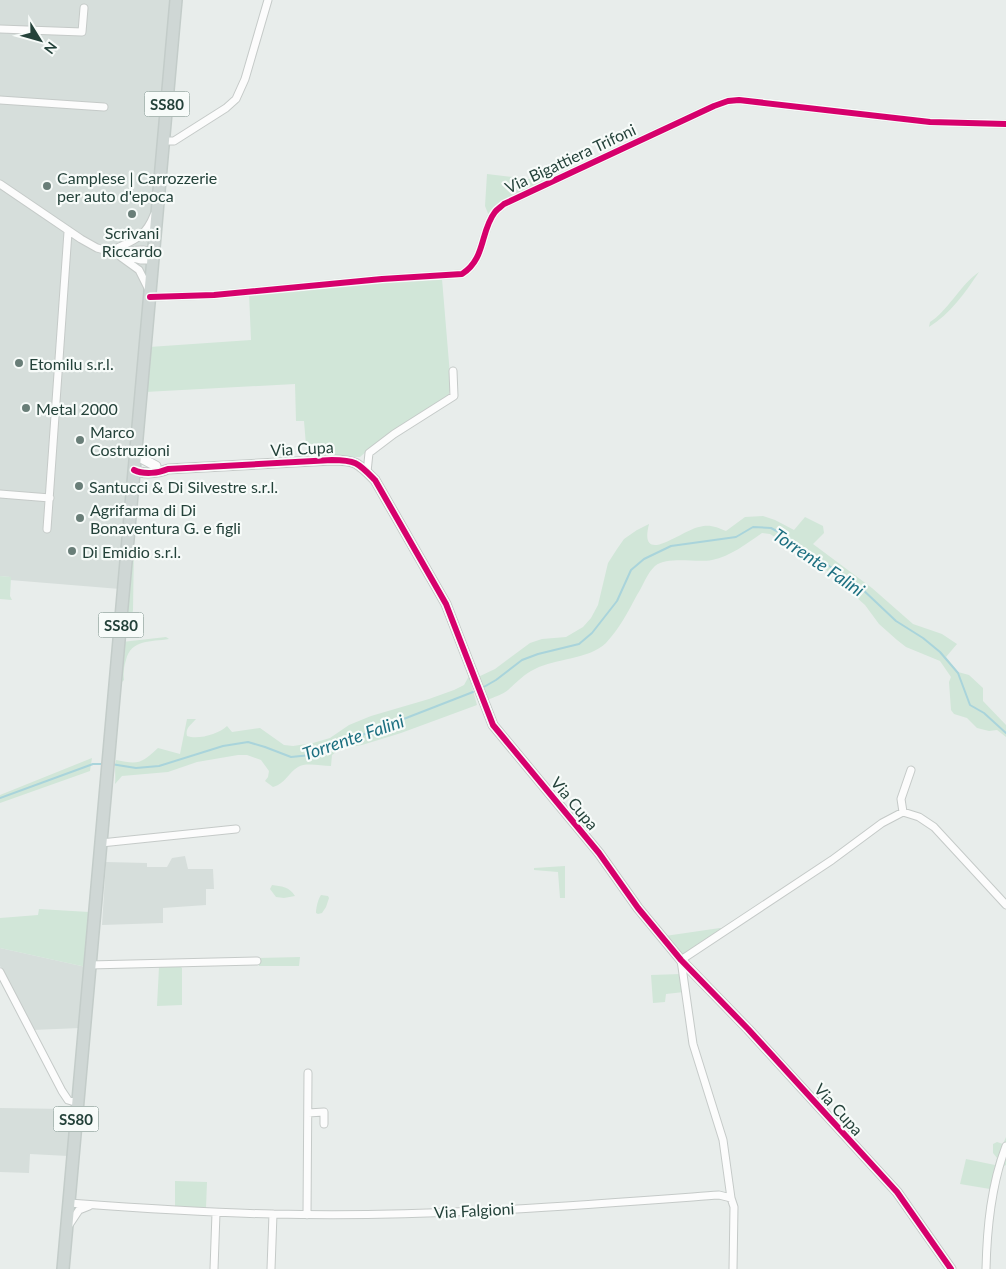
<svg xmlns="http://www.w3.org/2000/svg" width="1006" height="1269" viewBox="0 0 1006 1269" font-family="Lato,sans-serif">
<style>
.built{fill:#d6dedb}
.green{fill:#d1e6d8}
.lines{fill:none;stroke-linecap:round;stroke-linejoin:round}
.stream{stroke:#a9d4db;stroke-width:2}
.minor-casing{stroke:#c5cac8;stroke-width:9}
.tertiary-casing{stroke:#c5cac8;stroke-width:11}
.primary-casing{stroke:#c3ccc9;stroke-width:14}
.minor{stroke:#fcfcfc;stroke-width:7}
.tertiary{stroke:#fcfcfc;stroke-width:9}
.primary{stroke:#cfd7d5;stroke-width:11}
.cycleway-casing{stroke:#f7fbf9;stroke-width:9}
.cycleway{stroke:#d6006c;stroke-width:6}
.poi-dot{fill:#697e78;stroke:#f7fbf9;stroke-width:2}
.labels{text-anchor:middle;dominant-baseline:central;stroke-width:4.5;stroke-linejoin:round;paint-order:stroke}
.shield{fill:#f7fbf9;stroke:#637a73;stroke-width:1}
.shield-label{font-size:15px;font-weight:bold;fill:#24423a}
.street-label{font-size:16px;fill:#24423a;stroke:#f7fbf9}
.poi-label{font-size:16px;fill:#24423a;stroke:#f7fbf9;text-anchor:start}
.water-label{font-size:18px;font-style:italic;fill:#1c6f80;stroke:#f7fbf9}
</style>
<rect width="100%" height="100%" fill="#e8edeb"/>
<path class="built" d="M0,0H173L120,589L10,580V577L0,576Z
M185,856L188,869H213L214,889H206V905L163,908V923L102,925L106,862L147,863V867H167L172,858Z
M0,948L86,967L80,1028L33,1030L0,966Z
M0,1108L66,1109L72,1116L68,1156L30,1154L29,1173L0,1172Z"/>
<path class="green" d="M487,174L546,181L489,216L485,206Z
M979,272C965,293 950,314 929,327L930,322C946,313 961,284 979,272Z
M442,279L451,387L448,397L376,443L360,457H307L304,421H296L295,384L145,392L149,347L251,340L249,293L315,287Z
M763,516L775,520L794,530L805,517L823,526L824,533L813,544L872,588L913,624L942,634L957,644L946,657L958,672L969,675L983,688V701L1006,725V737L997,730L989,731L977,728L967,718L954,714L951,710L949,682L951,677L940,661L906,647L897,640L879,624L865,605L826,570L778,539L770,534L762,533C746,544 731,556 712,560C696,563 668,556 655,566C647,573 643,586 637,595C628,612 619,629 606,643C588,660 556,658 535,669C524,674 517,682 508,690C502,695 494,697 487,700L478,677L495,669L530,643L542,639L566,637L583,627L591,618L598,605L608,563L617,549L624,539L637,530L649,524C638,568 682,530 699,527C710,524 716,527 726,531L745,517Z
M132,544H134L133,610L129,630L130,637L123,638Z
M0,576L11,577L10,596L12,600L0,599Z
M166,637L169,639C151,642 131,639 126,660C124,666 123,673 124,680L119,685L122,642Z
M469,676L477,705L401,733L362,745L341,748L332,755L331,766C321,766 306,762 298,767C289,772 285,784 273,787L265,781L268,777L269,771L261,760L247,755H238L197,762L168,772L122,776L115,784C116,775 114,768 116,760C139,765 142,763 158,748L180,754L187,719H196C191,725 185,728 187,736C198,740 219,734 227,726L232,732L260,728L284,745L293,746L313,743L330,738L349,725L371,716L429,699L454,690L464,685Z
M92,758L90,771L0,803V795Z
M565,866V898H560L558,872L534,870V868Z
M272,885C281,886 290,887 295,896L284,898L276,897L270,889Z
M321,895L328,896L329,898L326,907L322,913L318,914L316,913C316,908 318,899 321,895Z
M39,909L89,912L86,967L0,948V918L38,915Z
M720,928L725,929L683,957L665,936Z
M300,957L299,966H259L258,958Z
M180,966L182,968V1005L157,1006L159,967Z
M681,974L684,992L666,994L665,1002L653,1003L651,975Z
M1006,1137V1165L1002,1167L995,1166L990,1189L960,1184L966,1159L995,1165L997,1158L993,1153V1144L997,1142L1003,1144Z
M175,1181L207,1182L206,1208L175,1207Z"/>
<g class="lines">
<path class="stream" d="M482,688L496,680L522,660L538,654L579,644L592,633L617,601L631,570L644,559L671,546L736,537L753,527L771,528L784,535L860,587L896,621L923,638L940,652L958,673L970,705L984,713L1006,733
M111,764L136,768L159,766L223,746L248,742L265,747L291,757L311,755L473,692
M0,798L93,764H104"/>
<g class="minor-casing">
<path id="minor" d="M0,29L82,32L84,8
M0,100L104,107
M163,141H174L226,108L236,99L245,79L268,0
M0,184L81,239L97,248L141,260H147L154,255L144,250L110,251
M113,250C134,240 145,238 154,215
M121,257L139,270L149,290
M150,297L214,295L382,279L462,274C486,259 480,231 495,212C497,209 501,207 504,204L714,106L728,101L739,100L930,122L1006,124
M367,472L369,453L394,434L454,396L453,371
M0,494L50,498
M47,529L68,232
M903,812L901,799L911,770
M101,843L236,829
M89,965L257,961
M0,972L62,1091L68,1100L78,1103
M308,1113L324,1112V1124
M69,1203C137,1208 205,1213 273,1214C421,1218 570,1206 719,1195L731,1198
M307,1215L308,1073
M69,1225L79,1210L89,1206
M214,1269L216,1213
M271,1269L273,1214
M733,1269L734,1207L731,1198L723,1140L693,1044L681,960L832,860L882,823L903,812L919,817L934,827L1006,905
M986,1269C987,1227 991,1185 1006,1146"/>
</g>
<g class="tertiary-casing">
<path id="tertiary" d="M136,450L141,458L156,466
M134,470C144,475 159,473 168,469L332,460C356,460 358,463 375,480L446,604L493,725L599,853L638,908L681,960L748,1029L897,1192L951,1269"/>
</g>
<g class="primary-casing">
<path id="primary" d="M63,1269L176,0"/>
</g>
<use href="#minor" class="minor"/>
<use href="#tertiary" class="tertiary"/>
<use href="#primary" class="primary"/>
<g class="cycleway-casing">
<path id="cycleway" d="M150,297L214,295L382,279L462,274C486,259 480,231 495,212C497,209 501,207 504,204L714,106L728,101L739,100L930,122L1006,124
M134,470C144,475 159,473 168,469L332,460C356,460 358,463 375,480L446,604L493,725L599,853L638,908L681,960L748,1029L897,1192L951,1269"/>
</g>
<use href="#cycleway" class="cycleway"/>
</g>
<g class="poi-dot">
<circle cx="47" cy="186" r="5"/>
<circle cx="132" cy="214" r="5"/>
<circle cx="19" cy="363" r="5"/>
<circle cx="26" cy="408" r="5"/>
<circle cx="80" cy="440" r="5"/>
<circle cx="79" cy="486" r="5"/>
<circle cx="80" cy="518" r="5"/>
<circle cx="72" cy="551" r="5"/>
</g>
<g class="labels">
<g class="shield">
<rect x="144.5" y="91.5" width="45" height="25" rx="4"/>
<rect x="98.5" y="612.5" width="45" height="25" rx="4"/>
<rect x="53.5" y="1106.5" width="45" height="25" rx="4"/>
</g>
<g class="shield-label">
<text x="167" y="104">SS80</text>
<text x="121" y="625">SS80</text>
<text x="76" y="1119">SS80</text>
</g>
<g class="street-label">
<text transform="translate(570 158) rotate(-25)">Via Bigattiera Trifoni</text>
<text transform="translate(302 448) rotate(-3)">Via Cupa</text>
<text transform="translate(575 803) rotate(50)">Via Cupa</text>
<text transform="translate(839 1109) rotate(48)">Via Cupa</text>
<text transform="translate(474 1210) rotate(-3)">Via Falgioni</text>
</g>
<g class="poi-label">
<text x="57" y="177">Camplese | Carrozzerie<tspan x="57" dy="18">per auto d'epoca</tspan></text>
<text x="132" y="232" text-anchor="middle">Scrivani<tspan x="132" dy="18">Riccardo</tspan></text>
<text x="29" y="363">Etomilu s.r.l.</text>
<text x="36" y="408">Metal 2000</text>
<text x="90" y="431">Marco<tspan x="90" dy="18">Costruzioni</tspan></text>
<text x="89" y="486">Santucci &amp; Di Silvestre s.r.l.</text>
<text x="90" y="509">Agrifarma di Di<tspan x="90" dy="18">Bonaventura G. e figli</tspan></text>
<text x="82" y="551">Di Emidio s.r.l.</text>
</g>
<g class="water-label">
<text transform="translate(819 562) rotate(34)">Torrente Falini</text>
<text transform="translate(353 737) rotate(-19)">Torrente Falini</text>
</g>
</g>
<g transform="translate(40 40) rotate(127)" stroke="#f7fbf9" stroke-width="4" paint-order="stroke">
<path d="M0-4L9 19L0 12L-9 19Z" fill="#24423a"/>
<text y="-8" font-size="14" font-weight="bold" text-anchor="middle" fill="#24423a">N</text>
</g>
</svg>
